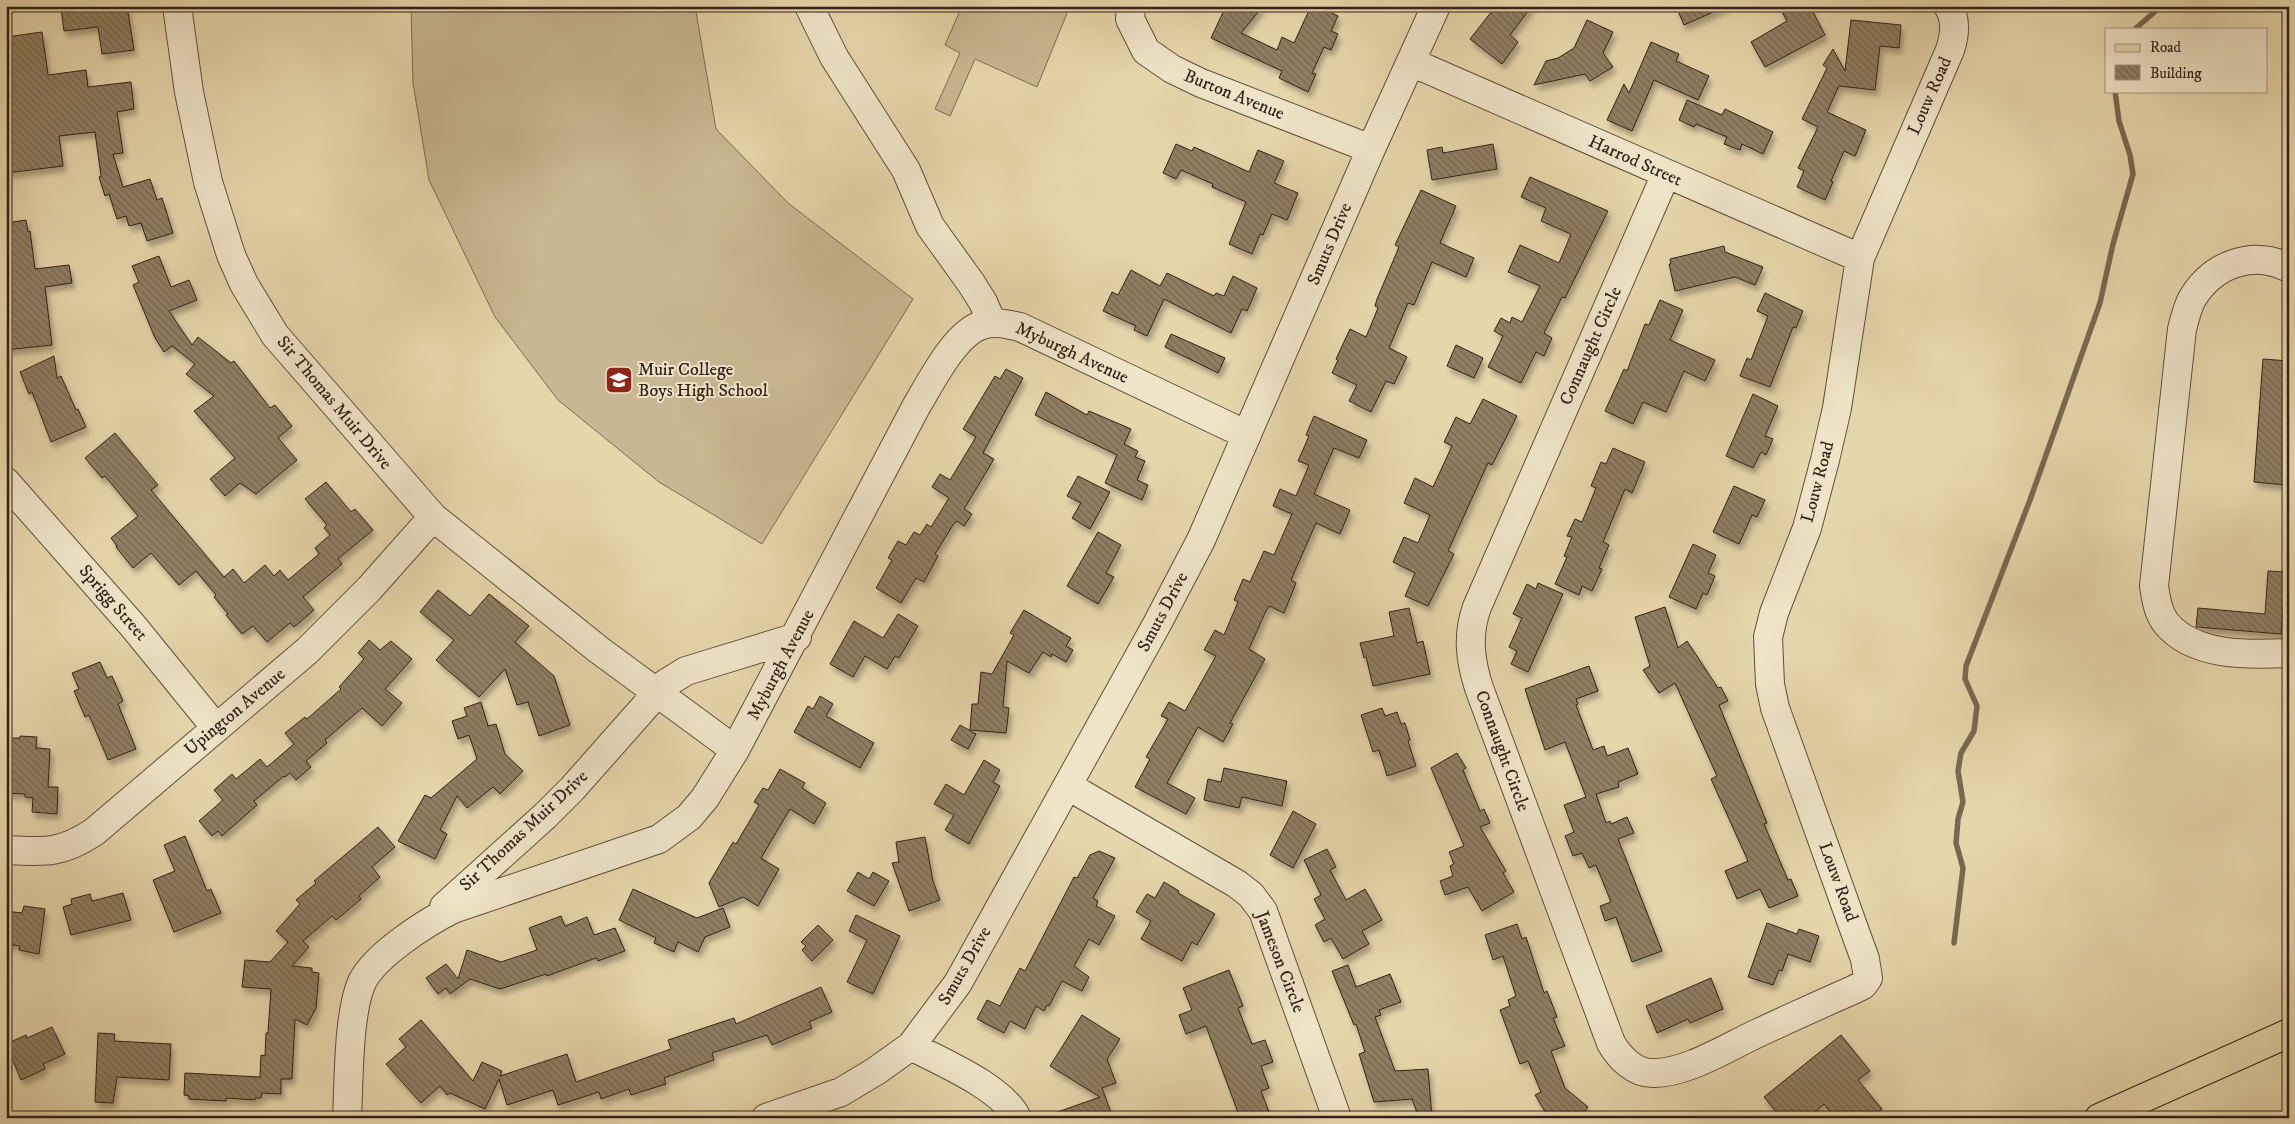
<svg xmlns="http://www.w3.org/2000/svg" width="2295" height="1124" viewBox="0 0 2295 1124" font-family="'IM FELL DW Pica',serif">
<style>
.pitch{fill:#c7b792;stroke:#7c6c55}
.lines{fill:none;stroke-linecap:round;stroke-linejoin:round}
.stream{stroke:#796852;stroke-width:5.5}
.building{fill:url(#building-back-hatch);stroke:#322018;filter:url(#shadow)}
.minor-casing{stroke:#5f4e3d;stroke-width:30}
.major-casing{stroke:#322018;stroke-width:30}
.minor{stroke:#efe4c8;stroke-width:28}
.major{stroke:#e6d6ab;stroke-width:28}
.labels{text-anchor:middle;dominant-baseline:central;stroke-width:4;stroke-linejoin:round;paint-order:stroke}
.street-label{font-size:18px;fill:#322018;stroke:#efe4c8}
.poi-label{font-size:18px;fill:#322018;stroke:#efe4c8;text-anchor:start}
</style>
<defs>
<pattern id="building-back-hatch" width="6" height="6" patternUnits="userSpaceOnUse" patternTransform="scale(1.25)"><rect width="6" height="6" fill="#907f64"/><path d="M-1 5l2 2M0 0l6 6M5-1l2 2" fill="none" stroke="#766851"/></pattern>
<filter id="shadow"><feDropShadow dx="3" dy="5.5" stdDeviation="2.5" flood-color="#0004"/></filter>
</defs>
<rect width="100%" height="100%" fill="#e6d6ab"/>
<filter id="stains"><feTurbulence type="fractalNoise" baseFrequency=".004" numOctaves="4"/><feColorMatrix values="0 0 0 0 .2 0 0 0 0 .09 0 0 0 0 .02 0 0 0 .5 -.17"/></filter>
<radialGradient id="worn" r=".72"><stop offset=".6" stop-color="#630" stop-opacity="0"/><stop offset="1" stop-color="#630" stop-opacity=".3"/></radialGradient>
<path class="pitch" d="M411,6H695L716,129L788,203L913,299L762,544L659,482L558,400L495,317L429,180L413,83Z
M962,6H1070L1037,87L975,59L950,116L935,109L960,53L945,45Z"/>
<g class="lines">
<path class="stream" d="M2135,29L2158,9V6
M1954,943L1963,868L1956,843L1958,819L1963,802L1958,771L1961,753L1974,731L1977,706L1965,679L1966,666L2030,500L2100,303L2113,244L2133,174L2130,155L2119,121L2115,91"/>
</g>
<path class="building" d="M80,6H127L134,50L102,54L98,27L64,31L61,9Z
M1226,6H1263L1241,33L1277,50L1282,37L1294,43L1311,6H1318L1338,16L1331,31L1338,34L1331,50L1324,47L1312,73L1316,74L1308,92L1279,78L1282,71L1211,38Z
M1496,6H1532L1510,35L1518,42L1502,64L1470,39Z
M1676,6H1727L1684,25Z
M1779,6H1810L1825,35L1765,67L1751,42L1787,21Z
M1587,20L1613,32L1603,53L1613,67L1590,81L1585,74L1534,85L1546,61L1558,58L1574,48Z
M1851,20L1901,25L1899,48L1880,46L1875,90L1839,86L1827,112L1866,130L1855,156L1844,151L1831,181L1833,182L1825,200L1797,187L1804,171L1798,168L1818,127L1802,119L1827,68L1823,65L1833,49L1845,71Z
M42,32L48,75L86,70L88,87L131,82L134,109L117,112L123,153L113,154L123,187L150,179L157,200L162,198L173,233L147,241L141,223L129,226L126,216L117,219L109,194L105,196L99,177L101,176L95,132L59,136L63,166L6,173V37Z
M1651,42L1679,54L1676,61L1709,76L1698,100L1654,80L1632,131L1607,120L1624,84L1629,93Z
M1687,100L1722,115L1725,109L1773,132L1763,154L1742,144L1740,150L1724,144L1727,137L1696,124L1694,127L1679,120Z
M1176,144L1192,151L1194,147L1249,172L1258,150L1284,161L1274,183L1298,193L1287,220L1272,214L1263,235L1260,234L1252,254L1229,244L1246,202L1212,187L1213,184L1181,170L1176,179L1163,173Z
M1493,144L1497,169L1432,180L1427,150L1442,147L1443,153Z
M1530,177L1608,211L1565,298L1562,297L1544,333L1552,338L1544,356L1536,352L1521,383L1488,367L1503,336L1494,331L1501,318L1510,323L1512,317L1522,322L1540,286L1508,272L1520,245L1559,263L1571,234L1541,221L1546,208L1521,197Z
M1421,190L1456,206L1440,243L1474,258L1466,277L1432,262L1414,305L1408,303L1389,348L1407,357L1394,384L1386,381L1371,412L1349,401L1357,385L1332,373L1338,360L1336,359L1350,329L1366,337L1378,308L1375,306L1377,299L1399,247L1395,245Z
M26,220L28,232L30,231L35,269L69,265L72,283L45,287L52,345L6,350V223Z
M1724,246L1725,252L1763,267L1755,285L1735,277L1675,291L1669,264H1671L1670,259Z
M159,256L171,287L189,280L197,300L169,311L192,345L198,337L231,363L234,361L270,408L275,405L292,426L278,438L297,460L256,494L240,483L225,496L210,479L235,458L194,411L214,396L186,374L195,364L172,346L164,352L155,338L133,285L139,282L132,266Z
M1131,270L1160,286L1167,273L1214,296L1216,293L1224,296L1233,276L1257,288L1247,311L1242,309L1231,333L1164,299L1147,336L1134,330L1136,326L1103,311L1112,292L1118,295Z
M1765,293L1803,311L1796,328L1793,327L1770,387L1740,376L1747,358L1751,360L1768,316L1757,311Z
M1660,300L1683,310L1670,340L1715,360L1705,381L1684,371L1666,412L1643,402L1633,424L1605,411L1624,369L1627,371L1645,324L1649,325Z
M1171,334L1225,358L1218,373L1165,347Z
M1456,345L1483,358L1474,378L1447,366Z
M54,356L57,378L61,376L76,410L78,409L86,427L51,442L32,392L29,394L20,372Z
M2263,359L2289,361L2287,485L2254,482Z
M1006,369L1023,378L983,453L994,459L964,509L972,514L964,526L957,521L953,525L935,554L938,556L924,582L916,578L901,603L876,588L892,560L888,558L898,541L906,545L914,532L920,535L927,524L931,527L949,498L932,487L940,474L950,480L976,437L963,429L995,376L1000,379Z
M1046,392L1087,415L1089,411L1131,429L1124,444L1138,451L1135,457L1145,461L1137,480L1148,485L1142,500L1105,483L1117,455L1035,415Z
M1753,394L1778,406L1765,436L1773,439L1766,455L1761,452L1753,468L1726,456Z
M1483,399L1517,416L1492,465L1488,463L1448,551L1454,554L1428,606L1405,596L1415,573L1393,562L1404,537L1418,543L1430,515L1404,503L1415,478L1433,487L1452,446L1444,442L1456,417L1470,424Z
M1314,416L1367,440L1359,458L1334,448L1314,494L1350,510L1340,534L1316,523L1291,580L1296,583L1284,613L1269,606L1265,613L1249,649L1265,659L1230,723L1233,724L1223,742L1198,727L1167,783L1195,798L1186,814L1135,787L1150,759L1146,757L1168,719L1161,716L1169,702L1185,711L1216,656L1204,650L1215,630L1224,635L1238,602L1234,600L1243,579L1250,582L1264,551L1274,555L1292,514L1273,506L1280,489L1296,496L1309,465L1298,461L1309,436L1306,435Z
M115,433L158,485L151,490L224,577L233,569L244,583L265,565L274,576L280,570L288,580L319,554L315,548L330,535L324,528L327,525L305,499L326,482L351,512L355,509L373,530L338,559L342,564L303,597L314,610L294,627L290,623L267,642L253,626L242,634L226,615L228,614L214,597L216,595L196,571L179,585L151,553L133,568L116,547L117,546L111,538L138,516L105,476L102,478L85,458Z
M1613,448L1645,462L1632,493L1625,489L1603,542L1609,545L1599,568L1602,569L1592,591L1582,586L1579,595L1555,584L1567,557L1564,556L1572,537L1567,536L1575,519L1582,522L1596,488L1591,486L1601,462L1606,464Z
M1078,476L1110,492L1090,529L1072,518L1081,503L1067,496Z
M1734,486L1765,500L1757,517L1752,515L1739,544L1713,532Z
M1098,532L1121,545L1106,573L1114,577L1098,604L1067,586Z
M1693,544L1716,555L1708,573L1715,576L1707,595L1703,593L1696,609L1669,597Z
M2268,571L2286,572L2281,634L2196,627L2198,608L2265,614Z
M1538,583L1563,594L1528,672L1511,664L1517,651L1509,647L1522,618L1513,614L1527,584L1536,589Z
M438,590L470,616L489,594L529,626L515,642L554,676L570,725L539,736L528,702L517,705L505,669L479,697L436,660L454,640L420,612Z
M1665,607L1678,648L1687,641L1718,688L1721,687L1728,701L1719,705L1767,823L1764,824L1788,880L1791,879L1798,896L1769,908L1760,889L1737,899L1725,871L1748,861L1711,779L1717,776L1675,683L1659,693L1643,670L1650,666L1635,617Z
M1409,608L1417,643L1423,641L1430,674L1373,686L1366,657L1364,658L1360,643L1394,636L1389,612Z
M1024,610L1071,638L1066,646L1073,650L1066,662L1052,654L1051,657L1043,652L1029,673L1007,661L1003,707L1009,708L1006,733L970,730L972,704H978L981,672L992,674L1014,635L1010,633Z
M898,614L918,626L899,658L895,656L887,669L865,656L853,677L830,664L854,621L883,638Z
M369,640L380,650L391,641L412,659L385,689L402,703L382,726L362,708L325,740L327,743L306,761L311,767L296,780L290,773L285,777L284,776L254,801L257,805L222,836L218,831L212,836L199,821L223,800L214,790L232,774L236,779L260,759L267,767L294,744L285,733L305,717L307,719L341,689L339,687L364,659L358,653Z
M100,662L107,678L112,676L123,701L118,704L136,749L108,760L89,715L85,717L74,691L79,689L72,673Z
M1589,666L1598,691L1576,699L1578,704L1576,705L1593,750L1604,746L1607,756L1628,748L1638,774L1618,782L1619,787L1596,794L1606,823L1610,821L1611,824L1627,817L1634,833L1618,839L1662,951L1632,962L1616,917L1605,921L1600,906L1611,902L1596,865L1589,868L1582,853L1573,856L1565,836L1574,832L1564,805L1586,797L1565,742L1545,750L1525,689Z
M820,696L833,704L826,716L874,743L860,768L794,732L808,706L813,709Z
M481,702L488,726L496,724L505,754L523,771L500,794L493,787L467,808L457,796L440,830L447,834L435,859L398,841L425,795L431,798L477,759L469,735L458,739L452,721L467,716L464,708Z
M1382,708L1385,716L1397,712L1401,724L1405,723L1410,740L1408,741L1416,766L1387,776L1379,750L1373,752L1361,715Z
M960,725L976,734L968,749L951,740Z
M20,736L37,737L36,748L50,749L48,787H58L57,814L32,812L33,798L25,797V794L6,793L8,738H20Z
M1457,753L1466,768L1463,770L1480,811L1484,809L1490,823L1480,827L1506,871L1503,873L1514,892L1482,911L1468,887L1445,895L1440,881L1453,876L1450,866L1454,864L1449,852L1464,846L1431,768Z
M984,760L1000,770L993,782L1000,786L969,844L945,830L954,815L934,804L946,784L964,795Z
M1224,768L1287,781L1282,806L1242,797L1239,808L1204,800L1208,779L1221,782Z
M780,769L805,783L802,788L826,803L814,824L790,809L761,858L779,869L758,906L743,897L719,907L709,883L733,842L736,844L759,805L754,802L763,788L768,790Z
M1293,811L1316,824L1293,868L1270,855Z
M378,827L395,847L372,867L380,877L359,896L361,899L336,920L332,916L303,941L309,947L292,966L312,968V972L319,973L316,1008L307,1025L295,1019L292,1079H281V1094L262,1093L261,1098H255V1100L226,1098V1101L189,1099V1096L184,1095L185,1073L260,1077L261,1055L265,1056L266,1033H268L271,989L242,987L245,960L270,962L288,942L276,931L300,904L296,900L316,883L314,881Z
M185,836L207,891L211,889L221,913L174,932L153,880L175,871L164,845Z
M925,837L933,881L940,900L909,911L892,863L899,862L896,842Z
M1327,849L1336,867L1330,870L1346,900L1365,889L1382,920L1362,931L1369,944L1343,959L1331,938L1324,942L1315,925L1325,919L1314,899L1321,895L1304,860Z
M1099,851L1115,858L1093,898L1098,901L1096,906L1115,916L1099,945L1089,939L1074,966L1089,977L1082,991L1062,981L1049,1006L1047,1005L1044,1011L1036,1006L1025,1029L1010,1021L1004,1033L977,1019L987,1000L1000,1006L1020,968L1025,971L1074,877L1077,878L1090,855Z
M858,872L869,879L873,872L889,881L874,906L847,891Z
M1164,882L1179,891L1178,893L1215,914L1197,945L1192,942L1182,961L1141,939L1151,921L1136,912L1147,894L1155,898Z
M633,889L697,918L723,908L730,927L705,937L698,952L678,942L674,952L654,943L656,938L619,920Z
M123,893L131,920L71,935L63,907L72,904L71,899L90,894L92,901Z
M24,906L45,909L39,954L19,950L20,946L6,944V911L22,913Z
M856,915L900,936L873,994L847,982L867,940L849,931Z
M561,916L565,926L587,917L594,935L615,928L625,951L598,961L596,958L547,976L546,974L500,989L470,979L450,994L446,988L438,994L426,978L446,964L458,979L467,950L501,962L537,950L529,928Z
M1767,923L1797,934L1799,929L1819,936L1810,962L1788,954L1782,971L1779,970L1773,985L1748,977Z
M1517,924L1522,939L1526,937L1544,993L1547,991L1557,1017L1553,1018L1565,1046L1551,1051L1565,1088L1588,1107L1579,1118H1549L1535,1095L1541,1092L1528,1061L1520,1064L1500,1010L1510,1006L1508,1000L1516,996L1503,956L1493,960L1485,935Z
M818,925L833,940L812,961L802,950L806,946L801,942Z
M1348,965L1356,987L1390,974L1401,1002L1379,1010L1381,1015L1375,1017L1395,1071L1428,1069L1432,1118H1419L1412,1099L1374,1102L1359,1054L1365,1052L1356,1024L1354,1025L1332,971Z
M1229,970L1243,1006L1238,1008L1252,1044L1265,1040L1273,1062L1261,1066L1269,1088L1261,1091L1269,1112L1254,1118H1240L1206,1026L1186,1034L1179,1015L1192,1010L1183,988Z
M1711,978L1723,1009L1690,1023L1688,1019L1657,1033L1646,1006Z
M821,987L832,1012L809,1022L812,1028L772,1045L767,1035L712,1053L714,1060L664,1078L666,1084L631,1095L629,1089L601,1099L599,1092L558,1105L553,1090L507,1105L499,1079L485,1109L450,1093L447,1095L440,1086L421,1103L386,1064L406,1047L399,1039L421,1020L473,1081L482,1062L502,1071L500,1076L567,1054L576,1082L671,1049L668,1040L734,1018L736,1024Z
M1082,1015L1120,1039L1107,1059L1116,1083L1102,1088L1113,1118H1047L1046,1116L1100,1097L1050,1066Z
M52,1027L65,1054L43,1064L45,1069L21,1080L6,1044L26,1035L27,1038Z
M98,1033L115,1034L114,1041L171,1044L169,1080L117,1077L113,1103L95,1102Z
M1841,1035L1870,1071L1858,1080L1882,1109L1871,1118H1835L1824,1104L1808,1118H1781L1764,1097Z"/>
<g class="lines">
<g class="minor-casing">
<path id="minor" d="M177,6L189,92L208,182L231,255L244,284L275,335L433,517L599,650L735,750
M809,6L834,57L906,170L930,226L971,283L983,302L992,323
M1131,6L1130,19L1146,51L1172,69L1201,83L1371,149
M1411,62L1860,258
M1666,174L1477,607C1467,635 1470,660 1479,688L1611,1043C1619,1057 1634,1073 1652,1073C1685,1074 1726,1048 1756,1034C1788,1019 1821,1004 1853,990L1863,985L1868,978L1865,959L1853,926L1775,708L1770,684L1768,637L1774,613L1807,528L1825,460L1837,408L1860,258L1950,50C1955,35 1957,20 1948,6
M2289,268C2252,249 2212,265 2192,299C2187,308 2185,319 2182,329L2154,586C2156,599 2158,613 2166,623C2194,657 2249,655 2289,653
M6,482L133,626L216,728
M1068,786L1237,884L1251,895L1263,911L1337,1118
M6,850C44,852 61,854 94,832L307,651L369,589L433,517
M444,907L546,815L572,789L665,684L686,671L797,637
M911,1046C941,1062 1002,1087 1017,1118
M347,1118C349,1081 348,1013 362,982C375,955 427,922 453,909L659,839L689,817L705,798L735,750L917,405C931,382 955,333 982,325C995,321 1007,324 1020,327L1247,435
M766,1118L841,1092L876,1071L911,1046L958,983L1157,624L1201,540L1371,149L1436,6"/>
</g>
<g class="major-casing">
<path id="major" d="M2099,1118L2289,1033"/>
</g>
<use href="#minor" class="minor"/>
<use href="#major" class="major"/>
</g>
<defs>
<g id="school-square" transform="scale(1.4375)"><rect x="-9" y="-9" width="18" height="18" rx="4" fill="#8f2418" stroke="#efe4c8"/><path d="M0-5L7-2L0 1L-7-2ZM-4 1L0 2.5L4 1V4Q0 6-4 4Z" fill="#fff"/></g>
</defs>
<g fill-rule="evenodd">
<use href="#school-square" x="619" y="380"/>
</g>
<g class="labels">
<g class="street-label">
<text transform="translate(1234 95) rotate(22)">Burton Avenue</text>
<text transform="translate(1930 96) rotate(-66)">Louw Road</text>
<text transform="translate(1635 161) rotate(24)">Harrod Street</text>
<text transform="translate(1330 244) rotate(-67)">Smuts Drive</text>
<text transform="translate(1591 346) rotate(-66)">Connaught Circle</text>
<text transform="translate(1072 353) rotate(25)">Myburgh Avenue</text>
<text transform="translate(334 403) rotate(50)">Sir Thomas Muir Drive</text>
<text transform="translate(1818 482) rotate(-75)">Louw Road</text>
<text transform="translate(113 603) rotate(49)">Sprigg Street</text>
<text transform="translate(1163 612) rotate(-62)">Smuts Drive</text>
<text transform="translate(781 665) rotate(-62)">Myburgh Avenue</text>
<text transform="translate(235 712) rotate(-40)">Upington Avenue</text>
<text transform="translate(1502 751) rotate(70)">Connaught Circle</text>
<text transform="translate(524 831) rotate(-43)">Sir Thomas Muir Drive</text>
<text transform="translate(1838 882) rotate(70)">Louw Road</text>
<text transform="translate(1280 962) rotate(69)">Jameson Circle</text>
<text transform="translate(965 966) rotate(-60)">Smuts Drive</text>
</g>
<g class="poi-label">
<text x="638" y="370">Muir College<tspan x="638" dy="21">Boys High School</tspan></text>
</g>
</g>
<rect width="2295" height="1124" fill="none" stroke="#e6d6ab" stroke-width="25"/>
<rect x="8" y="8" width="2280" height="1109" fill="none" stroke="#322018" stroke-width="2.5"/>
<rect x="12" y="12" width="2270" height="1099" fill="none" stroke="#322018"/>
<rect x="2105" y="28" width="162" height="65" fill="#efe4c8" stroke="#a39682"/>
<rect x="2115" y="44" width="25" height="8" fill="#e6d6ab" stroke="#a39682"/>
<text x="2150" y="52" font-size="15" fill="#322018">Road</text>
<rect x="2115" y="65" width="25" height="15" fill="url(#building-back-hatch)" stroke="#a39682"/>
<text x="2150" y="78" font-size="15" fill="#322018">Building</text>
<rect width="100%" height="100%" filter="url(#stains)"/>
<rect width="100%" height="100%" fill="url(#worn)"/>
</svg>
